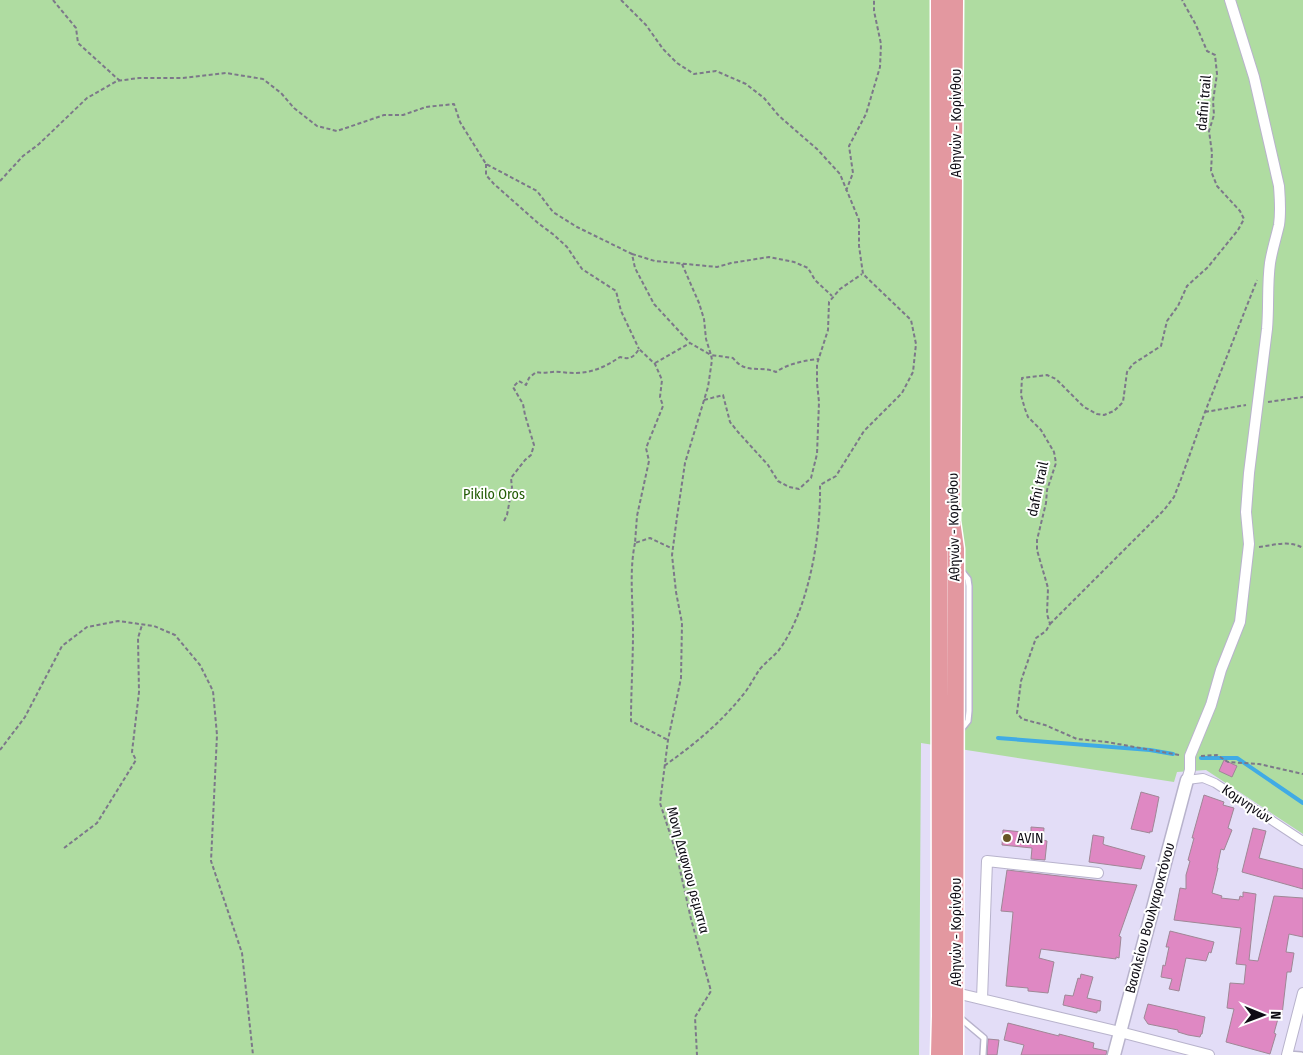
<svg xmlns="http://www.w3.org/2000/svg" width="1303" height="1055" viewBox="0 0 1303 1055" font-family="'Fira Sans Condensed',sans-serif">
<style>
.green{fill:#afdca1}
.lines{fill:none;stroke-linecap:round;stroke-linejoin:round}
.stream{stroke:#40abe5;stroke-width:4}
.building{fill:#df88c3;stroke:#9f8796}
.service-casing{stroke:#b8b3cc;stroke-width:8}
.pedestrian-casing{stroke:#b8b3cc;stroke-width:10}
.minor-casing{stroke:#b8b3cc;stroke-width:12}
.tertiary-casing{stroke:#b8b3cc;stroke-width:15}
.trunk-casing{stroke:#fff;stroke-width:19}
.path{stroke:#7c7889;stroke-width:2;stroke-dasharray:4 2.5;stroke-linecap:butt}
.service{stroke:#fff;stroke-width:5}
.pedestrian{stroke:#fff;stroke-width:8}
.minor{stroke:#fff;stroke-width:10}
.tertiary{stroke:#fff;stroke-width:12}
.trunk{stroke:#e398a0;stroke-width:16}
.poi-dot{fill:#675624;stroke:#fff;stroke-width:2}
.labels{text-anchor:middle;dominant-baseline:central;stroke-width:4;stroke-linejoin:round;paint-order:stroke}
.street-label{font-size:14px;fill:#0e0c14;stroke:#fff}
.park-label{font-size:14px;fill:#215b04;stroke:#fff}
.poi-label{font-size:14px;fill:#0e0c14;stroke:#fff;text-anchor:start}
</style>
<rect width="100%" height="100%" fill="#e3ddf7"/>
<path class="green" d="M0,0H1303V834L1206,770L1177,772L1174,782L921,743L919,1055H0Z"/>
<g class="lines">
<path class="stream" d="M998,738L1150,750L1173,754
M1201,758H1237L1303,803"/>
</g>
<path class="building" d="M1224,760L1237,766L1232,777L1219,771Z
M1141,792L1159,797L1155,818L1152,832L1150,831V833L1131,829Z
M1204,795L1224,802L1223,805L1234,808L1228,828L1232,830L1224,850L1221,849L1217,868H1218L1212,893L1222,896L1221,898L1239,900L1240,896L1243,897V892L1256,894L1249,960L1258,961L1274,896L1303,898V937L1289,934L1286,952L1294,953L1291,972H1287L1282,1015H1279L1274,1033L1276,1034L1270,1054L1226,1042L1234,1009L1227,1008L1230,983L1244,984L1246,965L1236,964L1241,928L1174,920L1180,888L1186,889V875L1190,861L1188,860L1194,838H1192Z
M1031,827L1044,828L1043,840L1047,841L1045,860L1031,859L1032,848L1002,845L1003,830L1031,833Z
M1253,828L1266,831L1259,858L1303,869V889L1242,872Z
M1093,835L1104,837L1103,844L1105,845L1145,856L1141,869L1089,862Z
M1007,870L1137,885L1119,936L1121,937L1119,958L1116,957V959L1041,949L1039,958L1054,962L1048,993L1028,991V988L1006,986L1013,912L1001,911Z
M1170,931L1214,942L1211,953L1209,952L1206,961L1186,958L1179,991L1169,989L1172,979L1161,977L1163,965L1165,966L1169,947H1166Z
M1081,974L1093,977L1087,998L1101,1001L1100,1011H1097V1013L1063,1005L1065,995L1073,996L1078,978L1080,979Z
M1148,1004L1205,1017L1202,1034H1201L1200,1037L1188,1035L1178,1032V1030L1148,1024L1144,1018Z
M1008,1023L1059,1036V1034L1094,1043L1093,1048L1107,1051L1106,1055H1021L1024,1045L1004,1040Z
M988,1039L999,1040L997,1055H987Z"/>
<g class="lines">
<g class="service-casing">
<path id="service" d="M959,732L968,721L969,711V586L968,579L960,569
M959,1017L984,1038L983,1055
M1288,1054L1301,1055"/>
</g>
<g class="pedestrian-casing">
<path id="pedestrian" d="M1187,780L1203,778L1215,783L1303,841"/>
</g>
<g class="minor-casing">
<path id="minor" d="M1187,780L1190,770V756L1211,705L1221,670L1240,622L1249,544L1246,512L1249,473L1267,329C1269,307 1267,285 1270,263C1272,250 1276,238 1279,225C1281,212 1280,199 1279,186L1254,77L1230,0
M956,993L1120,1032L1209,1055
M982,999L987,861L1098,873
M1287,1055L1303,993"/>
</g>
<g class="tertiary-casing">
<path id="tertiary" d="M1114,1055L1187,780"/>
</g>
<g class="trunk-casing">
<path id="trunk" d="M939,0L940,1016L939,1055
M955,1055L956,549L952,521L955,0"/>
</g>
<path class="path" d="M53,0L76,28L78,43L120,81
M621,0L646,25L663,49L677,63L694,74L716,71L746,84L764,98L779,116L817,149L840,174L859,220V246L863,274L911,320L916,344L913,372L902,393L864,431L836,476L820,485C821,535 809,609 779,650C773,657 766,662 760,669C755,676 751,684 746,691C723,721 695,744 664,766
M486,164V175L494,184L538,223L554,235L567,247L582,269L616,291L621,311L639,349
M0,181L23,156L39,144L87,98L117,81L139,78H183L226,73L263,79L281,93L294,108L317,126L337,131L384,115H403L426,107L454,104L460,122L486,164L537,191L553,212L577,227L632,254L635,268L654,304L690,343L711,355L712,360L708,387L685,463L677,517L672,555L676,592L682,623L681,678L668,740L660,803L676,852L691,919L711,991L695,1017L697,1055
M846,191L853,173L849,146L866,114L880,67L881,44L874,11V0
M632,254L655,261L717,267L731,263L769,257L794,262L808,268L815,280L832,296
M682,264L699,303L704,319L706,339L711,355L733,358C746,375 759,365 776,372C787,364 806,360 819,359
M655,363L690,343
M704,400L723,395L730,422L738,432L768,465L778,481L789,487L799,489L811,478L817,454L819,402L817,383V364L828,330L829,302L840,289L862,274
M1268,402L1303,397
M1205,412L1246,405
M504,521L507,515L512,488L511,478L525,460L531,455L534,445L525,415L523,404L513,387L519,381L526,385L529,378L536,372C545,374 552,371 560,372C585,375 599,371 620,357C630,360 634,357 639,349L655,364L662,380L660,397L663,406L646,448L649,461L637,516L635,543L650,538L673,549
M635,543C629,572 633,601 633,631C633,661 631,691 631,721L668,740
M1259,547C1274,545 1290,540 1303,548
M1050,624L1164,510L1174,497L1181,479L1205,412L1257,280
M0,750L25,717L62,646L87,627L118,621L154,626L175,635L200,665L213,691L217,735L211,861L242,953L253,1055
M1179,755L1107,742L1077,739L1045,725L1022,719L1017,713L1021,681L1031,652L1036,638L1046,631L1050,624L1047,614L1048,588L1037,550V540L1046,503L1047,490L1056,463L1054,452L1041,430L1028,417L1025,409L1021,395L1022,378L1047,375L1056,379L1084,407L1097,414L1104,415L1114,411L1123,402L1127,372L1133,364L1161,346L1167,321L1178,306L1187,286L1208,267L1238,230L1244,219L1240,211L1217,186L1211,171L1212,153L1209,131L1214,115L1213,101L1217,74L1215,55L1207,51L1196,25L1182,0
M1201,756L1217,755L1228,762L1259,764L1303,774
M64,848L97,823L136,760L132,752L139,692L138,638L142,625"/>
<use href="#service" class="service"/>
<use href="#pedestrian" class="pedestrian"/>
<use href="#minor" class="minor"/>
<use href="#tertiary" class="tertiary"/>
<use href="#trunk" class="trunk"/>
</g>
<circle class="poi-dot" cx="1007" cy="838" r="5"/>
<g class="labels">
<g class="street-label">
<text transform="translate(1204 103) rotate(-85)">dafni trail</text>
<text transform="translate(956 123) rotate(-90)">Αθηνών - Κορίνθου</text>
<text transform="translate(1038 489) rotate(-78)">dafni trail</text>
<text transform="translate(954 527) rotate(-91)">Αθηνών - Κορίνθου</text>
<text transform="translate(1247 804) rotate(34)">Κομνηνών</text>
<text transform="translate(688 870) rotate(75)">Μονη Δαφνιου ρεματια</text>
<text transform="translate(1150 918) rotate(-75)">Βασιλείου Βουλγαροκτόνου</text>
<text transform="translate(956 932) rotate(-90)">Αθηνών - Κορίνθου</text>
</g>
<g class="park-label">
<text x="494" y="494">Pikilo Oros</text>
</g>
<g class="poi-label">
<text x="1017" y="838">AVIN</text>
</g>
</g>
<g transform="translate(1263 1015) rotate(91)" stroke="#ffffff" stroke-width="4" paint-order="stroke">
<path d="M0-4L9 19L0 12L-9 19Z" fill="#0e0c14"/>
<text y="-8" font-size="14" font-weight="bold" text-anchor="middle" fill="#0e0c14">N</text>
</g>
</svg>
